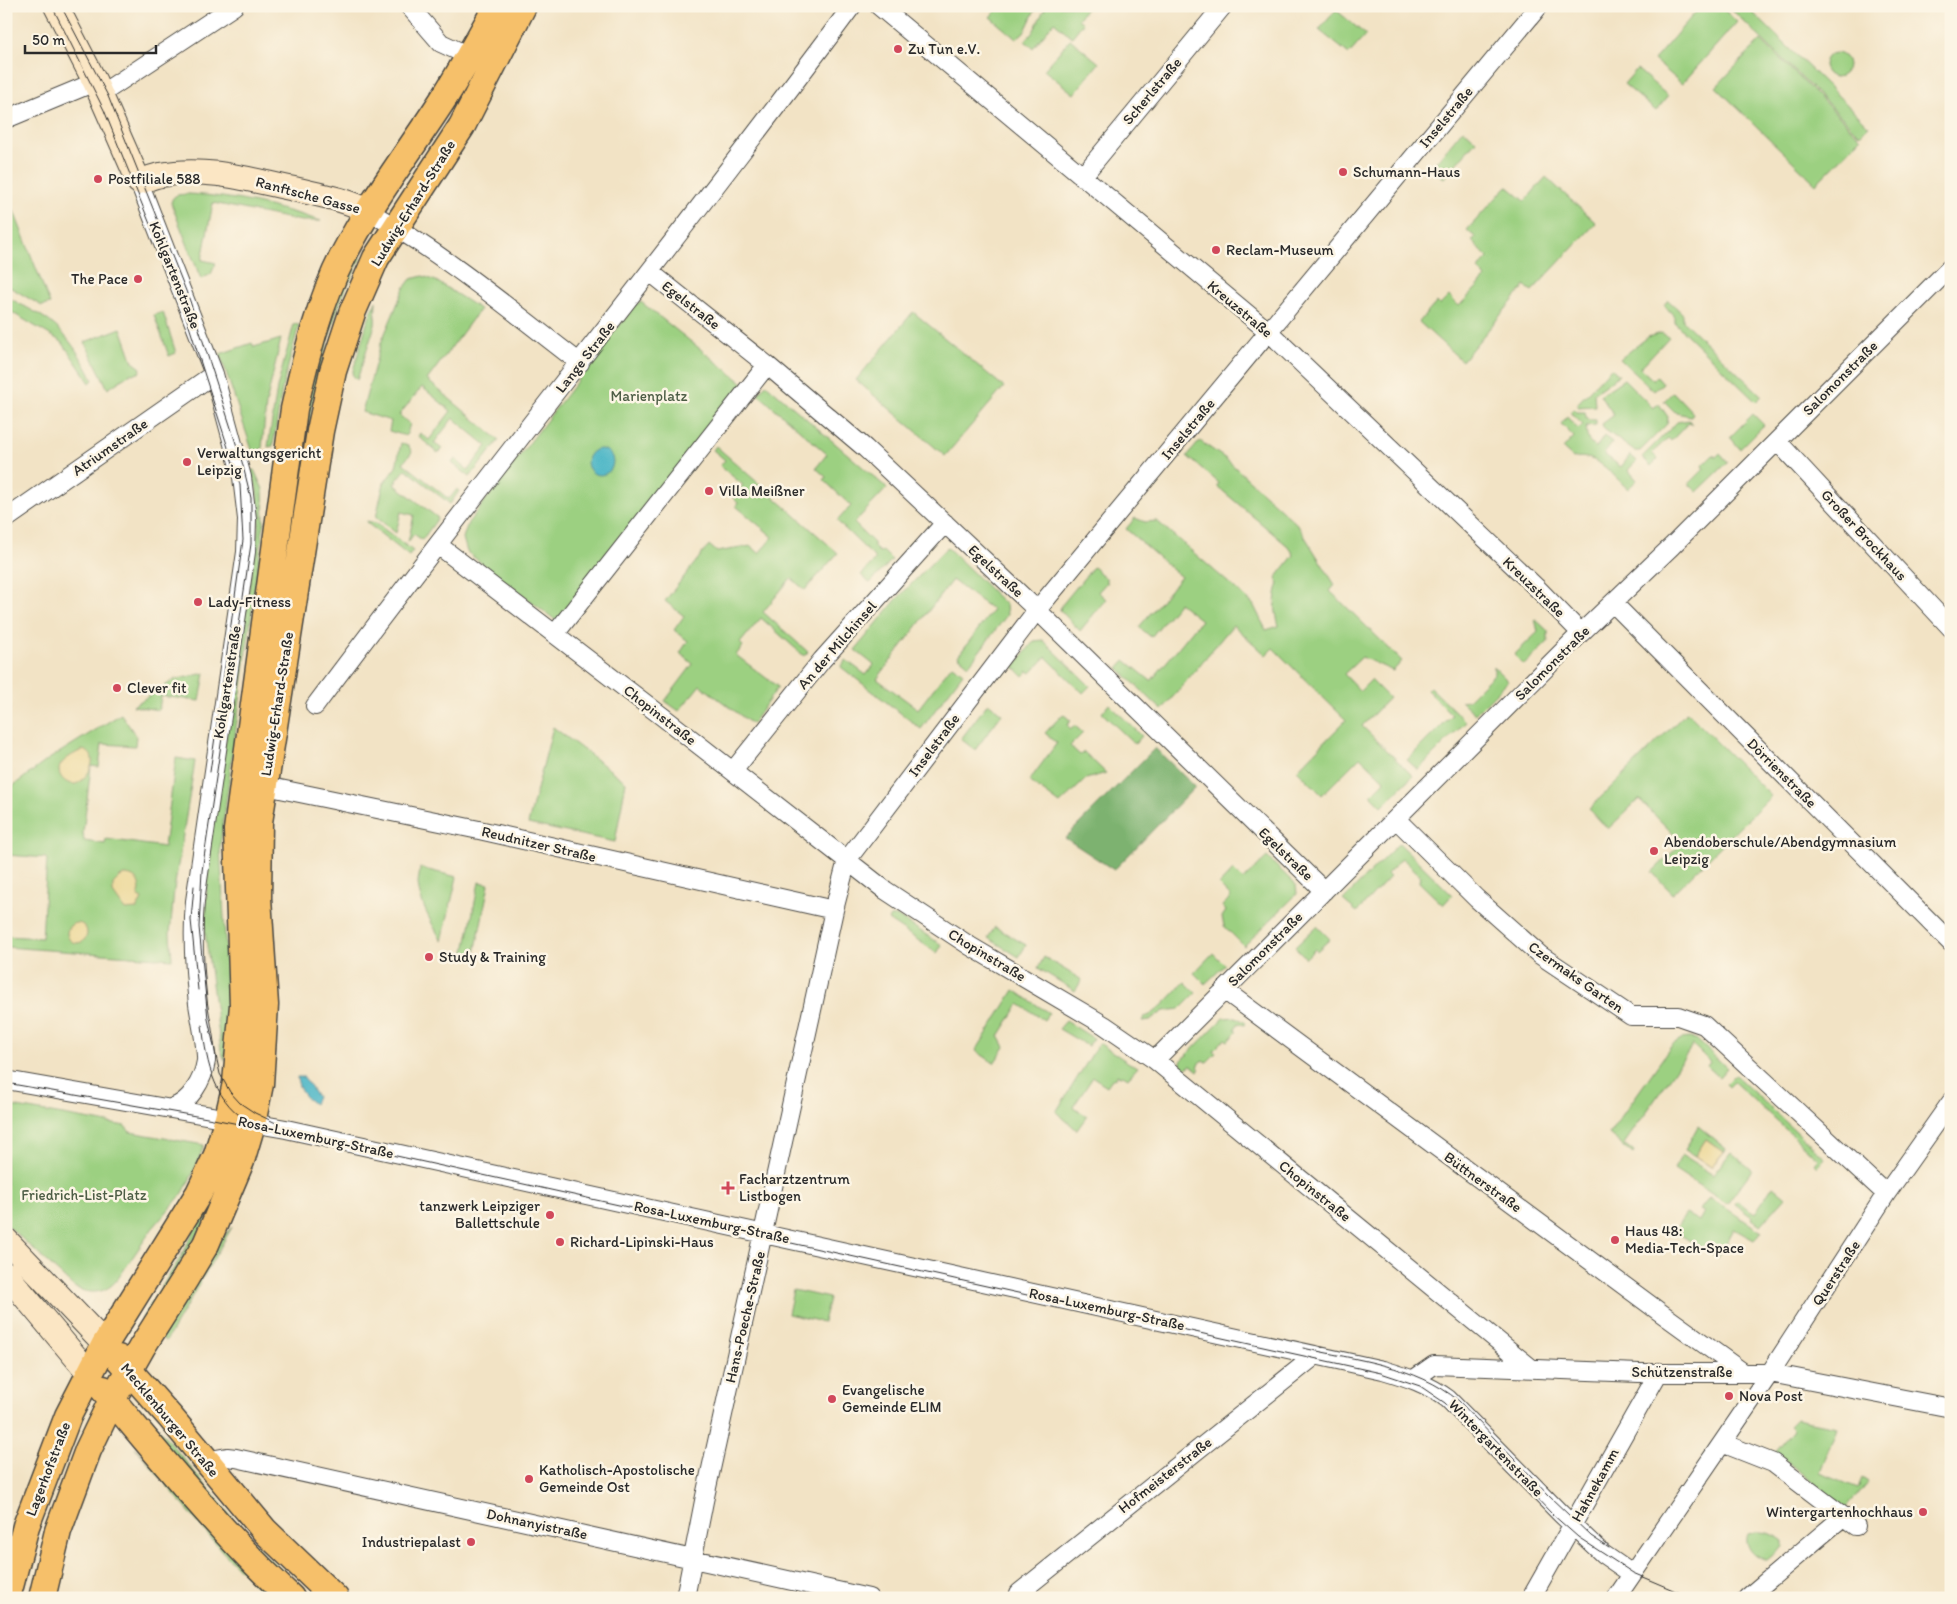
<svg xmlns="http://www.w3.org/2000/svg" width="1957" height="1604" viewBox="0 0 1957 1604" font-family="Itim,sans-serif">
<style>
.green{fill:#9cd081;stroke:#647e56}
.forest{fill:#7db26f;stroke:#546e4d}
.sand{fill:#eeda9e;stroke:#8c8264}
.water{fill:#49b5c6;stroke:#3a7078}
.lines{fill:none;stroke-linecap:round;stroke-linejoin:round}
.street-casing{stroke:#494742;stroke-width:20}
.secondary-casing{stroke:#494742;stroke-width:26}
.primary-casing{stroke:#494742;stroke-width:29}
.street{stroke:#fff;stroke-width:18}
.secondary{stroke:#fbe6c4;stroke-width:24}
.primary{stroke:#f6c06b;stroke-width:26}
.tram{stroke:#2b2b2b;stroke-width:1}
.poi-dot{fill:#d1495b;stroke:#fcf5e5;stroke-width:2}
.labels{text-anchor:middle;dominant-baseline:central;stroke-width:5;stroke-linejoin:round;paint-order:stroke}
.poi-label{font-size:15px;fill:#2b2b2b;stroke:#fcf5e5;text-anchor:start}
.street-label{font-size:15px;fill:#2b2b2b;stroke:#fcf5e5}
.park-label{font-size:15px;fill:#4d5d45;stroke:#fcf5e5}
</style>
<rect width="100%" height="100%" fill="#fcf5e5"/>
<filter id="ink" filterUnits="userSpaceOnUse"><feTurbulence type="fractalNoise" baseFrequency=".02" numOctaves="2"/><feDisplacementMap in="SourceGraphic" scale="10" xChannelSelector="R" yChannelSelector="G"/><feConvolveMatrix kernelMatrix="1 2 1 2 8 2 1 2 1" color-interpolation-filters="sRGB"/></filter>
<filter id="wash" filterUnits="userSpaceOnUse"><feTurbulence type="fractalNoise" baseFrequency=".0096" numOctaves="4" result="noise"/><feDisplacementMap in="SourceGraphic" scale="20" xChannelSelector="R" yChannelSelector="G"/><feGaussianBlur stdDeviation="1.12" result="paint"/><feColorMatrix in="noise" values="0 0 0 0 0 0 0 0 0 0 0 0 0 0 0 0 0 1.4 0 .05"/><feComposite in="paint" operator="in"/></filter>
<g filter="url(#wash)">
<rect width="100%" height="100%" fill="#f2e3c5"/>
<path class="green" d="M1000,6H1037L1025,31L1016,39L990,17Z
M1046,6H1088L1078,19L1083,23L1072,37L1054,22L1033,48L1025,41L1033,32Z
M1701,6H1720L1737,22L1682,84L1654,60Z
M1728,6H1746L1869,126L1860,135Z
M1336,10L1366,35L1349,54L1319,30Z
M1070,39L1099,63L1074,94L1044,70Z
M1761,40L1861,138L1816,184L1716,87Z
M1824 65a12 12 0 1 1 24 0a12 12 0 1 1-24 0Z
M1637,69L1668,96L1656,111L1624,84Z
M1463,129L1476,141L1444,178L1431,168Z
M1546,177L1596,223L1532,291L1525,286L1462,361L1419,322L1437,302L1440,305L1449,296L1459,306L1486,278L1478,269L1488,258L1472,241L1475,237L1467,230L1507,186L1525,201Z
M189,194C234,196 278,207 321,221H301L213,203L202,260L216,263L211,274L201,279L171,203C173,193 180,195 189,194Z
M13,209L50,304L42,306L6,285V211Z
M354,254L361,258L342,296L332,327L319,374L311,410L302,488L273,624L309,377Z
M423,276L436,281L480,309L427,380L499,440L470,477L452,463L455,459L468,470L487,446L453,418L434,443L442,449L438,453L418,436L420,433L429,440L451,411L422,387L399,415L410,424L406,436L389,431L391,421L362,412L381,343L404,288L411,279Z
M11,299C23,306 37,312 49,321C69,336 82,358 93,380L90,383L62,342L6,309Z
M1668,300L1683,314V321L1762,396L1756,402L1675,323V317L1664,305Z
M376,301L375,325L357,380L352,374L367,323Z
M641,302L743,383L558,622L467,552L463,538L468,523L636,304Z
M163,312L176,353L169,356L154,315Z
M913,312L1004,387L945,456L856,380Z
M294,324L299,325L282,389L273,446L268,447L277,388Z
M121,328L133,362L141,368L139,373L130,374L108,389L85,342Z
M1661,333L1669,337L1640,368L1653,380L1657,376L1663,383L1654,391L1620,359L1648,337Z
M281,339L266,404L262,449L253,453L220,354L252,343L254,347Z
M1611,368L1619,375L1594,393L1595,406L1578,407L1576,405Z
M1624,379L1653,408L1659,404L1668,417L1667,424L1640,451H1634L1604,429L1602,424L1614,415L1600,395Z
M766,384L887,488L854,523L874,543V547L879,552L883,551L892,560L870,583L861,575L876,559L837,521L851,506L824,480L826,477L816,468L827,454L758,394Z
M1673,392L1693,413L1691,416L1676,413L1664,401Z
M1574,409L1577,412H1585L1586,417L1588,420H1596V425L1586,426C1587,436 1587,443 1596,448L1604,436L1612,442L1604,454L1621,467L1630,455L1637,461L1628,470L1637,480L1628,489C1611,474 1598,453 1573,458L1563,449L1574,437L1561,424L1567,417L1578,429L1583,425L1570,412Z
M1753,414L1764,425L1740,449L1730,437Z
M1689,420L1692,425L1689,422L1671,441L1668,438L1652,453L1658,459L1651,466L1642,457L1677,422Z
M1200,441L1226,459L1297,524L1335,585L1330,591L1402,661L1393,671L1362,657L1344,674L1360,691L1371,680L1389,698L1362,726L1413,776L1382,806L1371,795L1385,781L1360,757L1322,795L1297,770L1346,720L1273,648L1266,655L1233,625L1162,710L1118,668L1125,660L1151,681L1201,620L1179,603L1151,637L1139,627L1181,577L1126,529L1135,518L1145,522L1157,521L1253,604L1266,630L1279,626C1275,611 1273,599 1279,583L1276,578L1294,555L1289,547L1217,486L1219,483L1187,456Z
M401,443L408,445L412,452L403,463L407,466L449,499L457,489L459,491L450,504L406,469L394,484L438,518L422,540L414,534L408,542L414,515L401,512L396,533L376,517L384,483L396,467Z
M716,446L838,553L805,590L791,578L763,612L808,652L804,656L761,618L740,643L743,646L736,655L778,687L752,724L700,685L679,711L665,701L693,664L680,653L688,641L674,630L684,616L665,601L709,545L717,552L751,546L759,553L773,537L736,506L738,503L733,498L743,485L720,466L725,460L713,450Z
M1720,453L1728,462L1697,492L1689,484L1704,469L1702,466L1713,455L1716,457Z
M250,470H254L263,489L264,523L220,846L229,1008L225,1061L221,1050L205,932L208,855L260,516L256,486Z
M367,521L376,523L413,551L409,556L367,523Z
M947,547L1006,605L1007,615L969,665L958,656L993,610L952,580L877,679L918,709L952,665L963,673L921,729L841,667L846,660L866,675L874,665L855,650L896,600Z
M1093,567L1107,579L1105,581L1107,582L1098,592L1106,599L1080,631L1060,610L1061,606Z
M1535,619L1548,631V642L1524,665L1514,655L1538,632Z
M1043,640L1090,686L1083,693L1046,657L1031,673L1028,671L1023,676L1014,667L1034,641Z
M1494,667L1508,681L1475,714L1461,701L1468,700L1494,674Z
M205,673L200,701L161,696L159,710L133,706L174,680Z
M1430,687L1466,722L1418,770L1407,760L1452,715L1427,690Z
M988,703L1002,714L975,750L961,739Z
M1109,704L1142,736L1135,744L1102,713Z
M1687,712L1771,796L1673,894L1652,872L1682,843L1639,799L1608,829L1589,809Z
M121,714L136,736L135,746L102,744L99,767L91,766L83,833L84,841L105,844L106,839L164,847L176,758L195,761L174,890L170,934L172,959L6,947V936L42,938L47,858L6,855V791L49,759Z
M1063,714L1071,721L1067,725L1071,729L1075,726L1083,733L1070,746L1080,755L1084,752L1106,773L1086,779L1060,804L1029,781L1057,743L1045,733Z
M553,727L626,782L615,842L528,824Z
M1399,843L1452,895L1443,905L1419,882L1420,875L1402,858L1387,874L1390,877L1357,912L1343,900Z
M1267,857L1296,885L1297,894L1244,946L1224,926L1222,917L1226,911L1222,906L1231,897L1219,885L1233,870L1243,880Z
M420,868L457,877L442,941C432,924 420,904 418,884C418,879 420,873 420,868Z
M479,882L489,884L474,958L464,956Z
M897,916L942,945L937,953L888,920L890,917Z
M1317,926L1330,939L1317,951L1315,949L1306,958L1295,947Z
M995,927L1026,945L1019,957L988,938Z
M1213,953L1225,965L1205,984L1194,973Z
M1044,957L1082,980L1075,991L1038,968Z
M1185,982L1196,993L1180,1009L1164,1011L1150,1020L1142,1021L1144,1017C1157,1015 1175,991 1185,982Z
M1014,990L1049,1013L1044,1020L1019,1004L999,1036L1005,1047L994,1063L976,1051Z
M1236,1017L1246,1023L1244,1025L1238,1023L1235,1029L1237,1031L1228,1041L1225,1039L1214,1050L1216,1053L1207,1062L1202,1060L1198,1067L1200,1069L1198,1071L1191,1065L1181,1071V1061L1223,1018Z
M1066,1021L1093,1038L1088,1046L1059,1029Z
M1689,1038L1696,1039L1727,1068L1719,1077L1707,1066L1710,1062L1693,1045L1624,1144L1634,1152L1633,1154L1609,1134L1672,1045L1681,1039Z
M1099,1043L1129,1063L1138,1067L1128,1078L1123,1075L1120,1076L1117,1075L1116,1078L1112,1079L1107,1086L1093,1077L1073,1107L1087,1116L1077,1130L1056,1112Z
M1735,1075L1825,1158L1817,1167L1814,1164L1818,1159L1734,1082L1729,1087L1726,1084Z
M6,1105L125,1126L130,1132L204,1145L196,1167L183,1193L152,1229L117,1280C105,1294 90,1295 74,1287L6,1224Z
M1698,1126L1726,1149L1724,1152L1706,1139L1695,1156L1685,1150Z
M1731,1152L1752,1170L1727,1204L1674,1169L1682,1155L1713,1175Z
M1773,1186L1786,1197L1761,1225L1751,1219L1752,1217L1734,1204L1736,1201L1755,1213Z
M212,1193L213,1209L145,1322L141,1319L181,1257Z
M1709,1197L1762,1232L1754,1240L1734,1229L1718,1258L1674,1231L1686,1214L1699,1221L1704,1212L1700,1210Z
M232,1227L166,1341L158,1336L217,1243Z
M793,1290L829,1298L823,1322L788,1314Z
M1796,1419L1837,1427L1820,1473L1858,1488L1862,1478L1868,1482L1846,1509L1775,1452L1793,1430L1789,1426Z
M154,1423L238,1525L266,1556L312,1598H302L149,1429Z
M135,1447L276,1598H268L221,1550Z
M1757,1532C1766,1532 1775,1535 1783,1541V1547L1767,1560C1755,1561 1743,1546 1748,1534Z"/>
<path class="forest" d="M1155,748L1195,787L1114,870L1065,838Z"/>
<path class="sand" d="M82,750C104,754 85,783 75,784C64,785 54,772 62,763C67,757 76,753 82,750Z
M124,875C137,875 143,885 138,897L142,899L137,909L125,910L113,893V884L120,877Z
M67 933a10 10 0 1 1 20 0a10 10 0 1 1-20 0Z
M1706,1139L1724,1152L1711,1167L1695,1156Z"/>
<path class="water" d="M587 462a13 13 0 1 1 26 0a13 13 0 1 1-26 0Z
M297,1077H304L317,1097L314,1104C303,1096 299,1091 297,1077Z"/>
</g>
<g filter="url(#ink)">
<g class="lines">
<g class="street-casing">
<path id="street" d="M409,6L441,43L469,56
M879,6L1269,332L1539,590L1581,633
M101,94L234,6
M6,119L95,82
M1082,177L1223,6
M139,182L214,374L242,477L247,519L246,552L195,901C192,936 194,969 198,1004C200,1018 207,1049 206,1061C203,1080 190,1103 171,1108
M368,211C444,254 511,310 580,363
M650,272L767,365L865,448L1037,610L1324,891
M1777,441L1951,628
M6,519L214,374
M438,545L663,717L885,890L970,946L1104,1025L1155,1060L1531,1368
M1613,603L1951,943
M555,634L767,365
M315,706C491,470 677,242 852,6
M733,771L822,660L945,523
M256,784L479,830L834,910
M1396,819L1477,899L1540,955L1631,1016H1678L1704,1025L1886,1194
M1224,990L1657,1310L1744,1373
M1155,1060L1581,633L1672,546L1951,267
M6,1080L286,1129L1383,1370C1407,1377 1428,1384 1448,1399L1561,1514L1603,1554L1632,1574
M1414,1379L1434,1365L1639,1373H1770L1951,1408
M1722,1443L1773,1463L1856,1526
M205,1461L227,1457L236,1458L869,1598
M685,1598L704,1501L834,910L847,860L1037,610L1539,6
M1018,1598L1019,1593L1316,1355
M1531,1598L1659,1372
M1616,1598L1770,1373L1886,1194L1951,1102
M1747,1598L1844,1516"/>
</g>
<g class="secondary-casing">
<path id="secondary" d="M56,6L95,82L139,182C146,180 153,176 161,175C205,166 251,180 294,189C319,195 346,199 368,211
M6,1240L105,1344
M6,1274L89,1373"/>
</g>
<g class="primary-casing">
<path id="primary" d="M118,1358L171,1418L265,1531L335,1598
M103,1389C163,1460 222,1534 291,1598
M7,1598L26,1526L68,1416L105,1344L199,1193L217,1155L228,1118L236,1083L243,1005L237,830L294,409C306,356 319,303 344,254C372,200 409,152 442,101C462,70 479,38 497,6
M42,1598L58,1531L88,1450L112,1400L142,1347L185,1279L206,1244L241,1161L252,1124L260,1084L265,1005L258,898L259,822L320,431L333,371L352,313L376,258L462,126L523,6"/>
</g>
<use href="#street" class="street"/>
<use href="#secondary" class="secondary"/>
<use href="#primary" class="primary"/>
<path class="tram" d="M52,6L104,110L181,301L240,485L243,540L210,772
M61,6L108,96L190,301L242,462L251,498V544L202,871L199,927L208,1019L220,1074L230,1092L240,1103L255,1113L278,1124
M194,886L191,920L198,990
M202,1025C207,1065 214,1104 253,1124
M6,1083L213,1119L342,1144L1381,1373L1420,1386L1445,1403L1552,1514L1578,1537L1633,1573L1692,1598
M1303,1348C1356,1360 1416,1365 1459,1401L1549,1496L1591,1536L1609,1548"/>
</g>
</g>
<g class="poi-dot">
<circle cx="898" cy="49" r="5"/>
<circle cx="1343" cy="172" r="5"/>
<circle cx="98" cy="179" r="5"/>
<circle cx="1216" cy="250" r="5"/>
<circle cx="138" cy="279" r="5"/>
<circle cx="187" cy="462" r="5"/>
<circle cx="709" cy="491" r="5"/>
<circle cx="198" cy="602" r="5"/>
<circle cx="117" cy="688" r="5"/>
<circle cx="1654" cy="851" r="5"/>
<circle cx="429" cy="957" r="5"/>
<path d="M725.5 1180.5h5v5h5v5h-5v5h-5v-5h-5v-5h5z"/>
<circle cx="550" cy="1215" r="5"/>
<circle cx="1615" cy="1240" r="5"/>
<circle cx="560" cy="1242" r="5"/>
<circle cx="1729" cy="1396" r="5"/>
<circle cx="832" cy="1399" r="5"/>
<circle cx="529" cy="1479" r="5"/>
<circle cx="1923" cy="1512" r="5"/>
<circle cx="471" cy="1542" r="5"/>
</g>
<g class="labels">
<g class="poi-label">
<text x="908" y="49">Zu Tun e.V.</text>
<text x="1353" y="172">Schumann-Haus</text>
<text x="108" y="179">Postfiliale 588</text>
<text x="1226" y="250">Reclam-Museum</text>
<text x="128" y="279" text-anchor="end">The Pace</text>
<text x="197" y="453">Verwaltungsgericht<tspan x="197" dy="17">Leipzig</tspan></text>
<text x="719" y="491">Villa Meißner</text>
<text x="208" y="602">Lady-Fitness</text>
<text x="127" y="688">Clever fit</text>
<text x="1664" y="842">Abendoberschule/Abendgymnasium<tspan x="1664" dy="17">Leipzig</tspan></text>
<text x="439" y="957">Study &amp; Training</text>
<text x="739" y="1179">Facharztzentrum<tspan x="739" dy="17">Listbogen</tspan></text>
<text x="540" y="1206" text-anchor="end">tanzwerk Leipziger<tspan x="540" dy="17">Ballettschule</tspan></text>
<text x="1625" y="1231">Haus 48:<tspan x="1625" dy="17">Media-Tech-Space</tspan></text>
<text x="570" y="1242">Richard-Lipinski-Haus</text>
<text x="842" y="1390">Evangelische<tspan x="842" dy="17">Gemeinde ELIM</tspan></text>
<text x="1739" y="1396">Nova Post</text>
<text x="539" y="1470">Katholisch-Apostolische<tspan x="539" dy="17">Gemeinde Ost</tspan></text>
<text x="1913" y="1512" text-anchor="end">Wintergartenhochhaus</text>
<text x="461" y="1542" text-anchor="end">Industriepalast</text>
</g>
<g class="street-label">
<text transform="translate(1152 91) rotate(-50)">Scherlstraße</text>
<text transform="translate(1446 117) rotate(-50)">Inselstraße</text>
<text transform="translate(308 195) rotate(15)">Ranftsche Gasse</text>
<text transform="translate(413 203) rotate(-58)">Ludwig-Erhard-Straße</text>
<text transform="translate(175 275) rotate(68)">Kohlgartenstraße</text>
<text transform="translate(691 305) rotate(38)">Egelstraße</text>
<text transform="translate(1240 309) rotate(40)">Kreuzstraße</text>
<text transform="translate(585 357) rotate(-52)">Lange Straße</text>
<text transform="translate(1840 378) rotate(-45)">Salomonstraße</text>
<text transform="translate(1188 429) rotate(-50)">Inselstraße</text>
<text transform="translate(110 447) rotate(-35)">Atriumstraße</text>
<text transform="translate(1864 535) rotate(47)">Großer Brockhaus</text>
<text transform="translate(996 571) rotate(43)">Egelstraße</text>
<text transform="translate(1534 587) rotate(44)">Kreuzstraße</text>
<text transform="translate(837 645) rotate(-49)">An der Milchinsel</text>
<text transform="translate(1552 663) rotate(-45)">Salomonstraße</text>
<text transform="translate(227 682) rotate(-81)">Kohlgartenstraße</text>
<text transform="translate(277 704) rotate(-81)">Ludwig-Erhard-Straße</text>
<text transform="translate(660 715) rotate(38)">Chopinstraße</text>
<text transform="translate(934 745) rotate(-53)">Inselstraße</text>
<text transform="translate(1782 773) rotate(45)">Dörrienstraße</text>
<text transform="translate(539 844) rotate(13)">Reudnitzer Straße</text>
<text transform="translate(1286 854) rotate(44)">Egelstraße</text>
<text transform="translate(1265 949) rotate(-45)">Salomonstraße</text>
<text transform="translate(987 955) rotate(31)">Chopinstraße</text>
<text transform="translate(1576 977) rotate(35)">Czermaks Garten</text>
<text transform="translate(316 1137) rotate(12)">Rosa-Luxemburg-Straße</text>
<text transform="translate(1483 1182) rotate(36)">Büttnerstraße</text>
<text transform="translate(1315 1191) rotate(39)">Chopinstraße</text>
<text transform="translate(712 1222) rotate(12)">Rosa-Luxemburg-Straße</text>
<text transform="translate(1836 1273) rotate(-57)">Querstraße</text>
<text transform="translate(1107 1309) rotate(12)">Rosa-Luxemburg-Straße</text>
<text transform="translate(745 1317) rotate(-77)">Hans-Poeche-Straße</text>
<text x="1682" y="1372">Schützenstraße</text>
<text transform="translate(170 1420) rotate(50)">Mecklenburger Straße</text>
<text transform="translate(1496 1448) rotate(46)">Wintergartenstraße</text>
<text transform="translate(48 1469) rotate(-69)">Lagerhofstraße</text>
<text transform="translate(1165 1475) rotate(-38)">Hofmeisterstraße</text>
<text transform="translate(1595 1485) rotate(-61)">Hahnekamm</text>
<text transform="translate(537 1524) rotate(12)">Dohnanyistraße</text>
</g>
<g class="park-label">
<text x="649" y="396">Marienplatz</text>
<text x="84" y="1195">Friedrich-List-Platz</text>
</g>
</g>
<rect width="1957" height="1604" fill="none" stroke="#fcf5e5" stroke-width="25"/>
<path d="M25 45v8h131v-8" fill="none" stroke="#2b2b2b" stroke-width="2.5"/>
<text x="32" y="45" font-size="15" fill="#2b2b2b" stroke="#fcf5e5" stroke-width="4" paint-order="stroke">50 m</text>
</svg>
